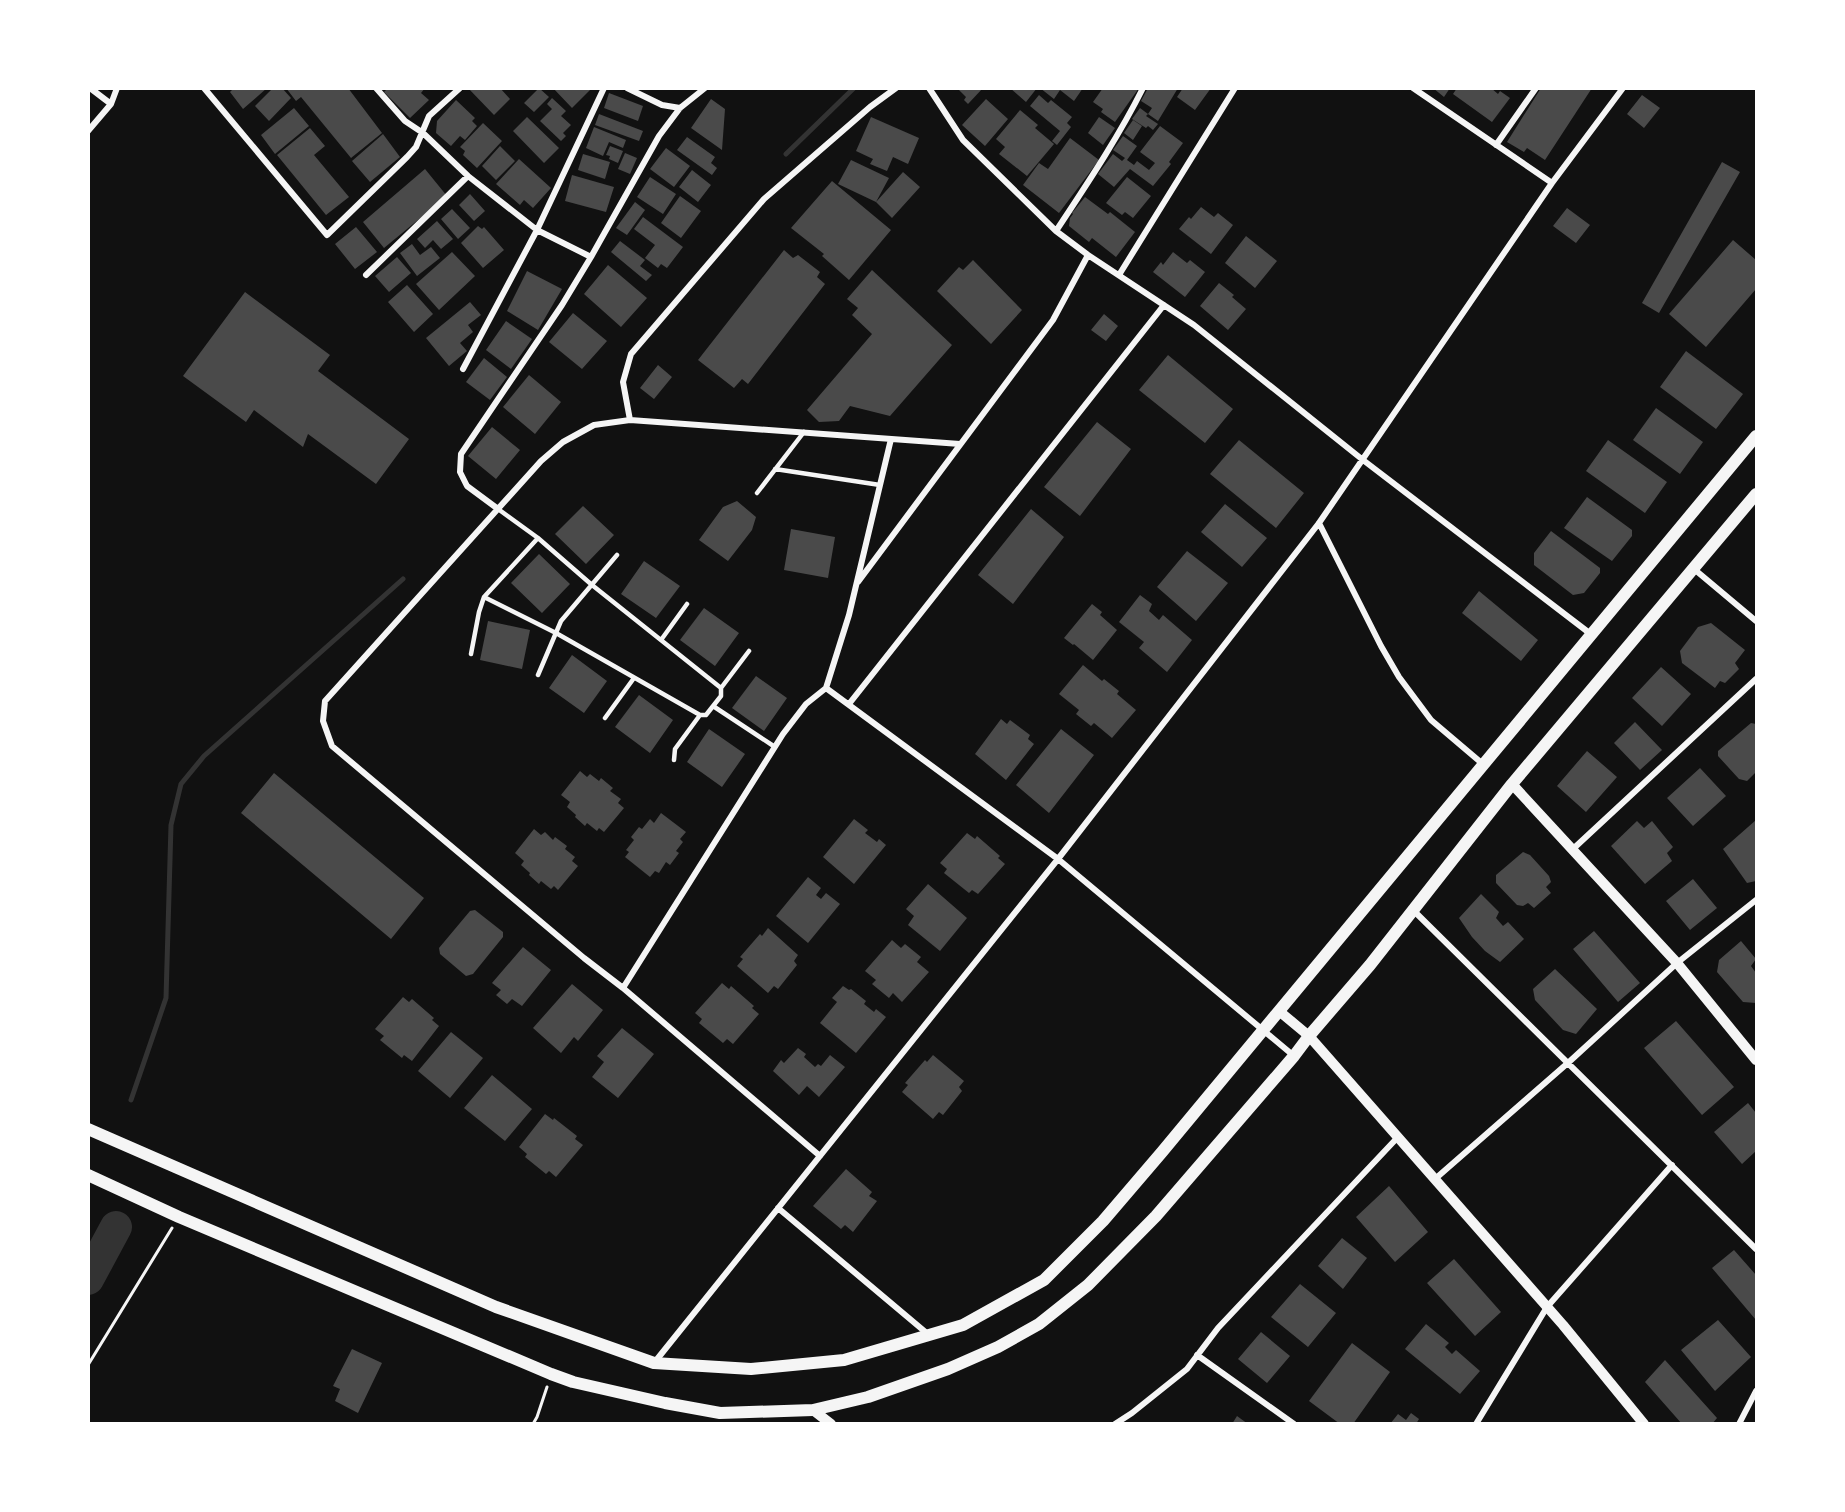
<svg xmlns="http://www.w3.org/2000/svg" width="1845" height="1512" viewBox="0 0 1845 1512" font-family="'Crimson Pro',serif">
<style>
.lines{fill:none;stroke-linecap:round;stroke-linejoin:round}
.stream{stroke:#333;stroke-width:5}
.river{stroke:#333;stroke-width:32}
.building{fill:#4a4a4a}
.path{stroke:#f5f5f5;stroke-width:3}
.service{stroke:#f5f5f5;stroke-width:4.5}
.minor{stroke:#f5f5f5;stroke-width:6}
.tertiary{stroke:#f5f5f5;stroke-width:10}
.secondary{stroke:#f5f5f5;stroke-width:12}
</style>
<rect width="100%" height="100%" fill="#111"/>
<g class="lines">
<path class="stream" d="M786,154L854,88
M131,1100L166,998L171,825L181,784L204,756L403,579"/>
<path class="river" d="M88,1279L116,1227"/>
</g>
<path class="building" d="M234,88H267L243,109L230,92Z
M273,88H282L291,98L269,121L255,106Z
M286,88H348L382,133L351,158L301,97L296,101Z
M388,88H425L421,93L429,100L410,118L384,92Z
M468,88H500L510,99L494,115Z
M539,88L549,97L534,112L524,103Z
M553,88H592L572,108Z
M957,88H983L968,104L964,100L966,97Z
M1010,88H1037L1026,102Z
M1040,88H1083L1074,101L1060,90L1054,99Z
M1103,88H1139L1115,122L1101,112L1103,109L1093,102Z
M1148,88H1178L1158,121L1148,114L1152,108L1141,101Z
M1183,88H1211L1195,110L1177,97Z
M1433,88H1450L1444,97Z
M1457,88H1491L1498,94L1500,91L1510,98L1492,122L1453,94Z
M1541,88H1592L1545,160L1527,148L1524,152L1507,142Z
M609,93L643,106L638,121L604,108Z
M1039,95L1048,103L1051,100L1072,117L1067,123L1071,127L1057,145L1052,141L1060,131L1030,106Z
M1642,95L1660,108L1644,128L1627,114Z
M552,98L566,111L561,116L571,125L563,133L566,136L561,141L540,121L552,109L547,104Z
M711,99L725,109L722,150L691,128Z
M986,99L1008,119L985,146L962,125Z
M456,100L475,118L472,121L477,126L465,140L460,136L451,146L436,133L437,121Z
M294,108L309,126L275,154L261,135Z
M1140,108L1148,114L1146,116L1158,124L1153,130L1148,126L1146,128L1132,119Z
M1020,110L1038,125L1035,128L1054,144L1027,176L999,154L1005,147L996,139Z
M599,114L643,131L639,141L595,125Z
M527,117L559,148L544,163L513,131Z
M871,117L919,138L908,164L893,157L887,171L870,164L873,159L856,151Z
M1099,117L1115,128L1103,145L1088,133Z
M1133,120L1142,126L1133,140L1124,133Z
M483,123L502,141L477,168L463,155L465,151L460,147Z
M1160,126L1183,143L1169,162L1171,164L1153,186L1130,169L1114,187L1098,174L1113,154L1122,161L1125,158L1113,150L1123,136L1137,146L1127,160L1134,165L1137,161L1149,170L1155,163L1140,152Z
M594,127L626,140L623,148L609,142L603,156L586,148Z
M310,128L325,146L314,155L349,197L326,215L277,155Z
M383,134L400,157L370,182L352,161Z
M687,137L715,157L711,163L717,168L712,175L677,150Z
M1070,138L1099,160L1059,213L1023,185L1039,163L1048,169Z
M500,146L515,161L496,180L482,166Z
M610,146L623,151L618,163L609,159L610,156L606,155Z
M666,148L690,166L674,187L650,169Z
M625,153L637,158L630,174L618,169Z
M583,154L610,162L605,179L578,170Z
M519,159L551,188L533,208L524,200L520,205L496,184Z
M851,160L889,178L876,202L838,184Z
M1722,162L1740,172L1659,313L1642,303Z
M425,169L447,196L384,248L363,222Z
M692,170L711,185L698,202L679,187Z
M903,172L920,187L892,218L876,202Z
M572,175L614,187L606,212L565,201Z
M650,177L676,194L663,214L637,197Z
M1127,177L1151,196L1133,218L1125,212L1122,215L1106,203Z
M832,181L891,230L849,280L822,256L824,254L791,228Z
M470,194L485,211L474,221L459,205Z
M680,196L701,211L681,238L661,223Z
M1085,197L1108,214L1110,212L1135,232L1116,257L1092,238L1089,242L1069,226L1070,218L1073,214L1072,213Z
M635,202L645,210L627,235L616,228Z
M1201,207L1214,217L1218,213L1233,225L1211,254L1179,229L1189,217L1191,219Z
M1567,208L1590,225L1576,243L1553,226Z
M452,209L470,228L458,239L441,219Z
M643,217L683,247L667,268L661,264L658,268L645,258L655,245L634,229Z
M437,221L453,239L441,249L433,240L425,248L417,239Z
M478,226L482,229L484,227L504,250L483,268L461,243Z
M356,227L377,252L355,269L335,244Z
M1246,236L1277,261L1255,288L1225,263Z
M1733,240L1756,260V289L1706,347L1669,314Z
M620,241L645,260L640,266L652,275L646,281L611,252Z
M412,244L420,255L431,247L440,258L417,276L400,253Z
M784,250L793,258L798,255L820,272L817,277L825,284L748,384L742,379L734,388L698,360Z
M452,252L475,276L439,310L416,284Z
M1173,252L1187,263L1190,260L1205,272L1185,297L1153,272L1161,262L1163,265Z
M397,257L411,273L389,292L375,276Z
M973,260L1022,310L991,344L937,291L959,267L963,270Z
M608,265L647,298L621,327L584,294Z
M872,270L952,345L890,416L850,406L839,421L819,422L807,410L872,334L852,315L858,308L847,299Z
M527,271L562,289L538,330L507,311Z
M1219,283L1234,295L1232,297L1246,309L1228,330L1200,306Z
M407,285L433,314L414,332L388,302Z
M245,292L330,355L318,371L409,439L376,484L308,434L303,447L254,410L246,422L183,376Z
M470,302L481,315L468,325L473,332L460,343L467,351L449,366L426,338Z
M573,313L607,341L582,369L549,342Z
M1104,314L1118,326L1106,341L1091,330Z
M506,321L532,339L511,369L486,350Z
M1686,351L1743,394L1716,429L1660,387Z
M1168,355L1233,409L1205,443L1139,390Z
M484,358L507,377L490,400L466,382Z
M658,365L672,377L654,399L640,388Z
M529,375L561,402L535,434L503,407Z
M1656,408L1703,442L1680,474L1633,440Z
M1097,422L1131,449L1080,516L1044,487Z
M492,427L520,450L496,479L468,456Z
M1239,440L1304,493L1276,528L1210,474Z
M1608,440L1667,482L1645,513L1586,471Z
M1587,497L1632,530V536L1612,561L1564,528Z
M737,501L756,517L752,530L728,561L699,540L723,507Z
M1225,504L1267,538L1242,567L1201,532Z
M583,506L614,535L586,564L555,534Z
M1031,509L1064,537L1013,604L978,575Z
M791,529L835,537L828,578L784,570Z
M1551,531L1600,568V573L1584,593L1573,595L1534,565V553Z
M1187,551L1228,583L1196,621L1157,587Z
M539,554L570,584L542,613L511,583Z
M644,561L680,586L656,618L621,594Z
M1479,591L1538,640L1521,661L1462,613Z
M1140,595L1152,604L1149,611L1159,620L1163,615L1192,640L1167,672L1139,648L1144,642L1119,622Z
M1092,604L1102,612L1100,615L1117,630L1093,660L1074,644L1073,645L1064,638Z
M704,608L739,633L715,666L680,640Z
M488,621L530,630L522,669L480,660Z
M1711,623L1745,650L1735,663L1739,669L1725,683L1720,681L1715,688L1682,663L1680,651L1698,627Z
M572,655L607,681L584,713L549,688Z
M1083,665L1102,681L1104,679L1119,691L1117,694L1136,710L1112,738L1094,723L1091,726L1076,714L1079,710L1059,694Z
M1661,667L1691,694L1662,726L1632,698Z
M756,676L787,698L764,731L732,708Z
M639,695L673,720L650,753L615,727Z
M1001,719L1007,724L1010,720L1030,735L1028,739L1034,744L1006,780L975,754Z
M1635,722L1662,750L1640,770L1614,743Z
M1751,723L1756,724V772L1747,781L1739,779L1718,756V751Z
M709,729L745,754L722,787L687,762Z
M1061,729L1094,755L1049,813L1016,785Z
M1587,751L1617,777L1586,812L1557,786Z
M1700,768L1726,796L1693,826L1667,798Z
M580,771L587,777L590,774L599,781L601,778L613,788L610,791L621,799L618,803L624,808L604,832L599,828L597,831L587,823L585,826L575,817L576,815L567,807L570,802L561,795Z
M274,773L424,898L391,939L241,813Z
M661,813L686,832L680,839L683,842L676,851L679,853L670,865L666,862L659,873L655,871L650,877L625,857L629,852L626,850L634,840L631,837L639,827L642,829L650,819L654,823Z
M854,819L868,830L865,833L877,842L879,839L886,845L854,884L823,857Z
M1756,820V881L1747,883L1723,849Z
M1637,821L1644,828L1652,821L1673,847L1667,853L1672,861L1645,884L1611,846Z
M534,829L541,835L545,832L553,840L555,837L567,846L565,849L575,857L572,861L578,866L558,890L554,886L551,889L541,881L539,884L529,875L530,873L521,865L524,861L515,853Z
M967,833L975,839L977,836L1000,856L998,858L1005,864L978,894L972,890L969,893L944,873L947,869L940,863Z
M1523,852L1530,855L1549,876L1551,882L1546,887L1551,893L1534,908L1528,903L1523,906L1517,905L1496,883V875Z
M808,877L821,888L816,895L821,899L826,893L840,904L808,943L776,916Z
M1693,879L1717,908L1690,930L1666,901Z
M928,884L967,918L940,951L908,925L914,916L906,909Z
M1481,894L1499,912L1496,918L1503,926L1508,922L1524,939L1500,962L1485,951L1472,937L1459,918Z
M475,910L503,932V937L473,974L466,976L440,954L439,948L470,911Z
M768,928L798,955L794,961L797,965L778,989L774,986L768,993L737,966L743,959L740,957L760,934L762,936Z
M1594,931L1640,983L1618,1002L1573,949Z
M892,940L901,948L905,944L921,957L917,962L929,972L902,1002L893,993L889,998L872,984L876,980L865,971Z
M1741,941L1756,959L1751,966L1756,973V1003L1743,1002L1717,972L1719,960Z
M523,947L551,970L522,1006L512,999L507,1004L496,995L501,990L492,983Z
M1555,969L1597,1009L1576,1034L1563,1030L1535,1000L1533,989Z
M722,983L729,989L731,986L754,1006L752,1008L759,1014L733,1044L727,1039L723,1043L699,1023L702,1019L695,1013Z
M572,984L603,1010L578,1041L574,1037L561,1053L533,1028Z
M843,986L849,990L851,989L866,1001L864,1004L874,1012L876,1009L886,1017L856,1053L820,1023L837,1002L832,998Z
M403,997L409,1002L412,999L434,1018L432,1020L439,1026L412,1061L404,1055L402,1058L380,1040L384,1036L375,1029Z
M1676,1021L1734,1087L1702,1115L1644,1048Z
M622,1028L654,1054L618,1098L592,1077L604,1062L597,1056Z
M451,1032L483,1058L450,1098L418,1071Z
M798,1048L806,1054L804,1057L815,1067L818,1064L821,1066L830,1055L845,1067L819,1097L807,1086L799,1095L773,1071L781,1060L784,1063Z
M933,1055L964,1081L959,1087L962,1091L943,1115L939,1112L933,1119L902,1092L908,1085L905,1083L925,1060L927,1062Z
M492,1075L532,1109L505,1141L464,1108Z
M1748,1103L1756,1113V1151L1742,1164L1714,1132Z
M545,1114L553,1120L554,1118L577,1136L575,1139L583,1145L556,1177L549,1171L546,1174L525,1157L527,1154L519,1147Z
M846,1169L872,1192L869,1196L877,1201L853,1232L845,1225L841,1229L813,1206Z
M1389,1186L1428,1232L1395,1262L1356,1217Z
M1342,1238L1367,1258L1343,1289L1318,1266Z
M1734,1250L1756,1275V1320L1712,1268Z
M1454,1259L1501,1312L1475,1336L1427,1283Z
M1300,1284L1336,1313L1308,1347L1271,1317Z
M1718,1320L1751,1357L1715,1391L1681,1350Z
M1426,1324L1449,1343L1445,1347L1452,1354L1456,1350L1480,1371L1460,1394L1405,1349Z
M1261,1332L1290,1356L1267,1383L1238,1359Z
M1352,1343L1390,1372L1353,1424H1340L1309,1401Z
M352,1349L382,1363L358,1413L335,1401L340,1389L333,1386Z
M1665,1360L1717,1418L1712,1424H1682L1645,1382Z
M1411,1413L1419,1419L1416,1424H1390L1398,1414L1406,1420Z
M1237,1416L1248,1424H1232Z"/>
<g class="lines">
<path class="path" d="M88,1365L172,1228
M533,1424L537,1417L547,1387"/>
<path class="service" d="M775,469L880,485
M757,493L804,432
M484,597L556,633L700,715H706L721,696V688L592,585L538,538L498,509
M661,640L687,604
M471,654L479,612L484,597L538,538
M538,675L561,621L617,555
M721,688L749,651
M713,706L775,747
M605,718L634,678
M674,760L675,749L700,715"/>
<path class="minor" d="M90,88L111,104
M204,88L327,235L407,157L416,147L429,116L460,88
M376,88L405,121L423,133L468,176L537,230L591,257
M627,88L662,105L680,108
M929,88L963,140L1056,231L1088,255L1194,325L1363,460L1592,635
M1413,88L1552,183
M88,131L111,104L117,88
M1496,145L1536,88
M1056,231C1087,184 1118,138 1143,88
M366,275L468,176
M1119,275L1235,88
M463,369L537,230L604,88
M630,420L623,382L631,354L764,199L870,107L896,88
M498,509L467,486L460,472L461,454L562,305L591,257L659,136L680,108L705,88
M1319,523L1381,646L1399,677L1431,720L1484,765
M1694,569L1756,621
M858,582L1053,320L1088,255
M826,688L1058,859L1294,1056
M849,704L1164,305
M1573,849L1756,679
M1413,910L1756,1249
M623,988L783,734L806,704L826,688L849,615L891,439
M820,1156L623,988L584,958L332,746L323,721L325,701L541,461L563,442L594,425L630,420L960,444
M1435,1179L1569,1062L1677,963L1756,900
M778,1208L929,1335
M1197,1355L1294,1424
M654,1363L1058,859L1319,523L1552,183L1623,88
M1115,1424L1132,1413L1187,1369L1218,1328L1398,1137
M1476,1424L1547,1307L1672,1165
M1739,1424L1756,1391"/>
<path class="tertiary" d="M1512,784L1677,963L1756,1060
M1279,1011L1309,1036L1563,1325L1644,1424
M813,1410L831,1424"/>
<path class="secondary" d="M88,1129L496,1307L654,1363L751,1369L844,1360L963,1325L1044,1280L1103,1221L1162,1152L1756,436
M88,1175L179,1217L551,1374L573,1382L665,1403L720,1413L813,1410L868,1397L948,1369L998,1347L1039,1324L1088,1285L1156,1216L1294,1056L1309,1036L1370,965L1512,784L1756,494"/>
</g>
<rect width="1845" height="1512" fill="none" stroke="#ffffff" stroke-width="180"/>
</svg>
